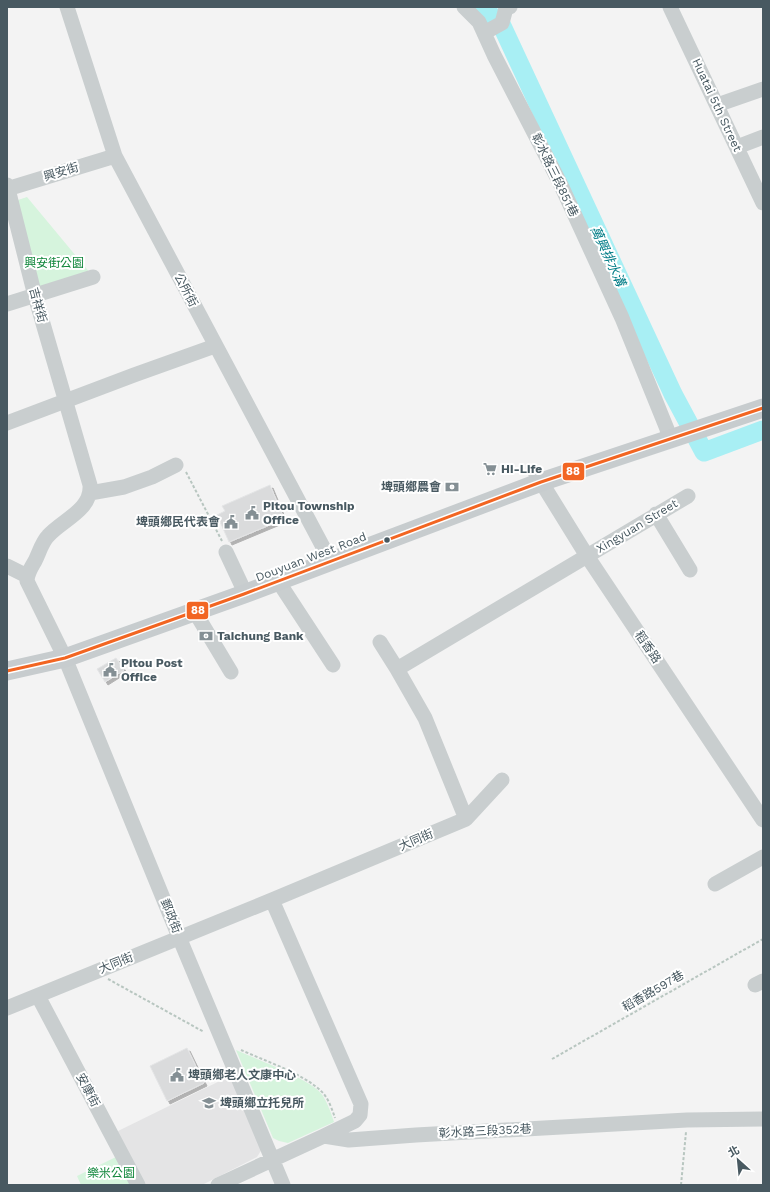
<svg xmlns="http://www.w3.org/2000/svg" width="770" height="1192" viewBox="0 0 770 1192" font-family="'Work Sans','Noto Sans TC',sans-serif">
<style>
.education{fill:#e4e4e5}
.green{fill:#d6f4dd}
.lines{fill:none;stroke-linecap:round;stroke-linejoin:round}
.river{stroke:#a8eff4;stroke-width:19}
.building{fill:#dadbdc;stroke:#e4e5e6;filter:url(#shadow)}
.path{stroke:#b8c6c0;stroke-width:2;stroke-dasharray:3 2;stroke-linecap:butt}
.minor{stroke:#c9cecf;stroke-width:15}
.major{stroke:#c7ccce;stroke-width:19}
.bus-1-casing{stroke:#fff;stroke-width:6}
.bus-1{stroke:#f26522;stroke-width:3}
.bus-dot{fill:#485961;stroke:#fff;stroke-width:1.5}
.labels{text-anchor:middle;dominant-baseline:central;stroke-width:4;stroke-linejoin:round;paint-order:stroke}
.street-label{font-size:12px;fill:#485961;stroke:#fff}
.park-label{font-size:12px;fill:#0f863a;stroke:#fff}
.poi-label{font-size:12px;font-weight:bold;fill:#485961;stroke:#fff;text-anchor:start}
.water-label{font-size:13px;font-style:italic;fill:#057f89;stroke:#fff}
.line-badge{stroke:#fff;stroke-width:1.5}
.badge-label{font-size:11px;text-anchor:middle;font-weight:bold;fill:#fff}
</style>
<defs>
<filter id="shadow"><feDropShadow dx="3" dy="3" stdDeviation="0" flood-color="#0004"/></filter>
</defs>
<rect width="100%" height="100%" fill="#f3f3f3"/>
<path class="education" d="M232,1075L264,1146L257,1157L202,1185H143L116,1132Z"/>
<path class="green" d="M27,197L91,274L39,290L15,201Z
M236,1050C255,1059 314,1080 323,1096C328,1104 331,1113 334,1122L288,1143L279,1141L273,1138Z
M118,1156L131,1185H81L77,1176Z"/>
<g class="lines">
<path class="river" d="M482,7L502,26L673,394L704,452L763,430"/>
</g>
<path class="building" d="M270,485L284,519L229,542L217,515L225,511L222,506Z
M116,658L124,670L105,682L97,669Z
M187,1048L204,1083L167,1101L150,1066Z"/>
<g class="lines">
<path class="path" d="M186,472L222,541
M108,979L204,1032
M241,1050C265,1061 302,1073 321,1091C328,1097 332,1109 335,1118
M552,1059L763,939
M681,1185L686,1132"/>
<path class="minor" d="M67,7L115,156L331,562
M464,7L479,22L494,55L560,183L622,318L667,429L669,439
M670,7L763,203
M484,33L502,23L506,8L510,7
M717,105L763,89
M737,147L763,137
M7,185L35,296L90,485C92,510 62,520 48,536C42,542 39,553 35,561C31,568 27,574 27,581L65,658L179,937L283,1185
M7,189L115,156
M7,304L93,277
M7,423L134,375L215,346
M535,472L587,556L763,820
M90,493L124,487L152,477L176,465
M656,514L690,570
M226,552L241,584L244,594
M7,566L27,576
M278,581L333,665
M195,612L231,672
M380,642L397,669
M466,819L502,780
M715,884L763,857
M272,900L361,1104L360,1115L355,1121L324,1136
M755,985L763,981
M38,996L138,1185
M7,1008L272,900L466,819L425,718L397,669L688,496
M218,1185L324,1136L349,1140L416,1135L687,1120L763,1119"/>
<path class="major" d="M7,671L65,658L244,594L541,482L763,408"/>
<g class="bus-1-casing">
<path id="bus-1" d="M7,671L65,658L244,594L541,482L763,408"/>
</g>
<use href="#bus-1" class="bus-1"/>
</g>
<defs>
<g id="supermarket-bare" transform="scale(1.08)"><path d="M-6-5.5h2.5l.6 2H6L4.5 2H-2.5L-4.4-4H-6ZM-1.5 3.2a1.3 1.3 0 1 0 .1 0ZM3 3.2a1.3 1.3 0 1 0 .1 0Z" fill="#848f94" stroke="#fff" stroke-width="2.5" paint-order="stroke"/></g>
<g id="bank-bare" transform="scale(1.08)"><path d="M-6-4H6V4H-6ZM0-2.3a2.3 2.3 0 1 0 0 4.6a2.3 2.3 0 1 0 0-4.6Z" fill="#848f94" stroke="#fff" stroke-width="2.5" paint-order="stroke"/></g>
<g id="civic-bare" transform="scale(1.08)"><path d="M-.6-6.5H3V-4.5H.6V-3L4-1V1h2V6H-6V1h2V-1L-.6-3ZM-1.2 2.5V6h2.4V2.5Z" fill="#848f94" stroke="#fff" stroke-width="2.5" paint-order="stroke"/></g>
<g id="school-bare" transform="scale(1.08)"><path d="M0-5L7-2L0 1L-7-2ZM-4 1L0 2.5L4 1V4Q0 6-4 4Z" fill="#848f94" stroke="#fff" stroke-width="2.5" paint-order="stroke"/></g>
</defs>
<g fill-rule="evenodd">
<use href="#supermarket-bare" x="490" y="469"/>
<use href="#bank-bare" x="452" y="487"/>
<use href="#civic-bare" x="252" y="513"/>
<use href="#civic-bare" x="231" y="522"/>
<use href="#bank-bare" x="206" y="636"/>
<use href="#civic-bare" x="110" y="670"/>
<use href="#civic-bare" x="177" y="1075"/>
<use href="#school-bare" x="209" y="1103"/>
</g>
<circle class="bus-dot" cx="387" cy="540" r="3.5"/>
<g class="labels">
<g class="street-label">
<text transform="translate(717 105) rotate(65)">Huatai 5th Street</text>
<text transform="translate(61 172) rotate(-17)">興安街</text>
<text transform="translate(555 175) rotate(64)">彰水路三段851巷</text>
<text transform="translate(186 290) rotate(62)">公所街</text>
<text transform="translate(38 305) rotate(75)">吉祥街</text>
<text transform="translate(637 526) rotate(-31)">Xingyuan Street</text>
<text transform="translate(311 557) rotate(-21)">Douyuan West Road</text>
<text transform="translate(648 647) rotate(56)">稻香路</text>
<text transform="translate(416 840) rotate(-23)">大同街</text>
<text transform="translate(171 916) rotate(68)">郵政街</text>
<text transform="translate(116 963) rotate(-22)">大同街</text>
<text transform="translate(653 991) rotate(-30)">稻香路597巷</text>
<text transform="translate(88 1090) rotate(62)">安康街</text>
<text transform="translate(485 1131) rotate(-3)">彰水路三段352巷</text>
</g>
<g class="park-label">
<text x="54" y="263">興安街公園</text>
<text x="111" y="1173">樂米公園</text>
</g>
<g class="poi-label">
<text x="501" y="469">Hi-Life</text>
<text x="441" y="487" text-anchor="end">埤頭鄉農會</text>
<text x="263" y="506">Pitou Township<tspan x="263" dy="14">Office</tspan></text>
<text x="220" y="522" text-anchor="end">埤頭鄉民代表會</text>
<text x="217" y="636">Taichung Bank</text>
<text x="121" y="663">Pitou Post<tspan x="121" dy="14">Office</tspan></text>
<text x="188" y="1075">埤頭鄉老人文康中心</text>
<text x="220" y="1103">埤頭鄉立托兒所</text>
</g>
<g class="water-label">
<text transform="translate(608 256) rotate(65)">萬興排水溝</text>
</g>
</g>
<g class="line-badge">
<rect x="562" y="462" width="23" height="19" rx="4" fill="#f26522"/>
<rect x="186" y="601" width="23" height="19" rx="4" fill="#f26522"/>
</g>
<g class="badge-label">
<text x="573" y="475">88</text>
<text x="198" y="614">88</text>
</g>
<rect width="770" height="1192" fill="none" stroke="#485961" stroke-width="16"/>
<g transform="translate(738 1160) rotate(333)" stroke="#ffffff" stroke-width="3" paint-order="stroke">
<path d="M0-3L7 15L0 10L-7 15Z" fill="#485961"/>
<text y="-6" font-size="11" font-weight="bold" text-anchor="middle" fill="#485961">北</text>
</g>
</svg>
